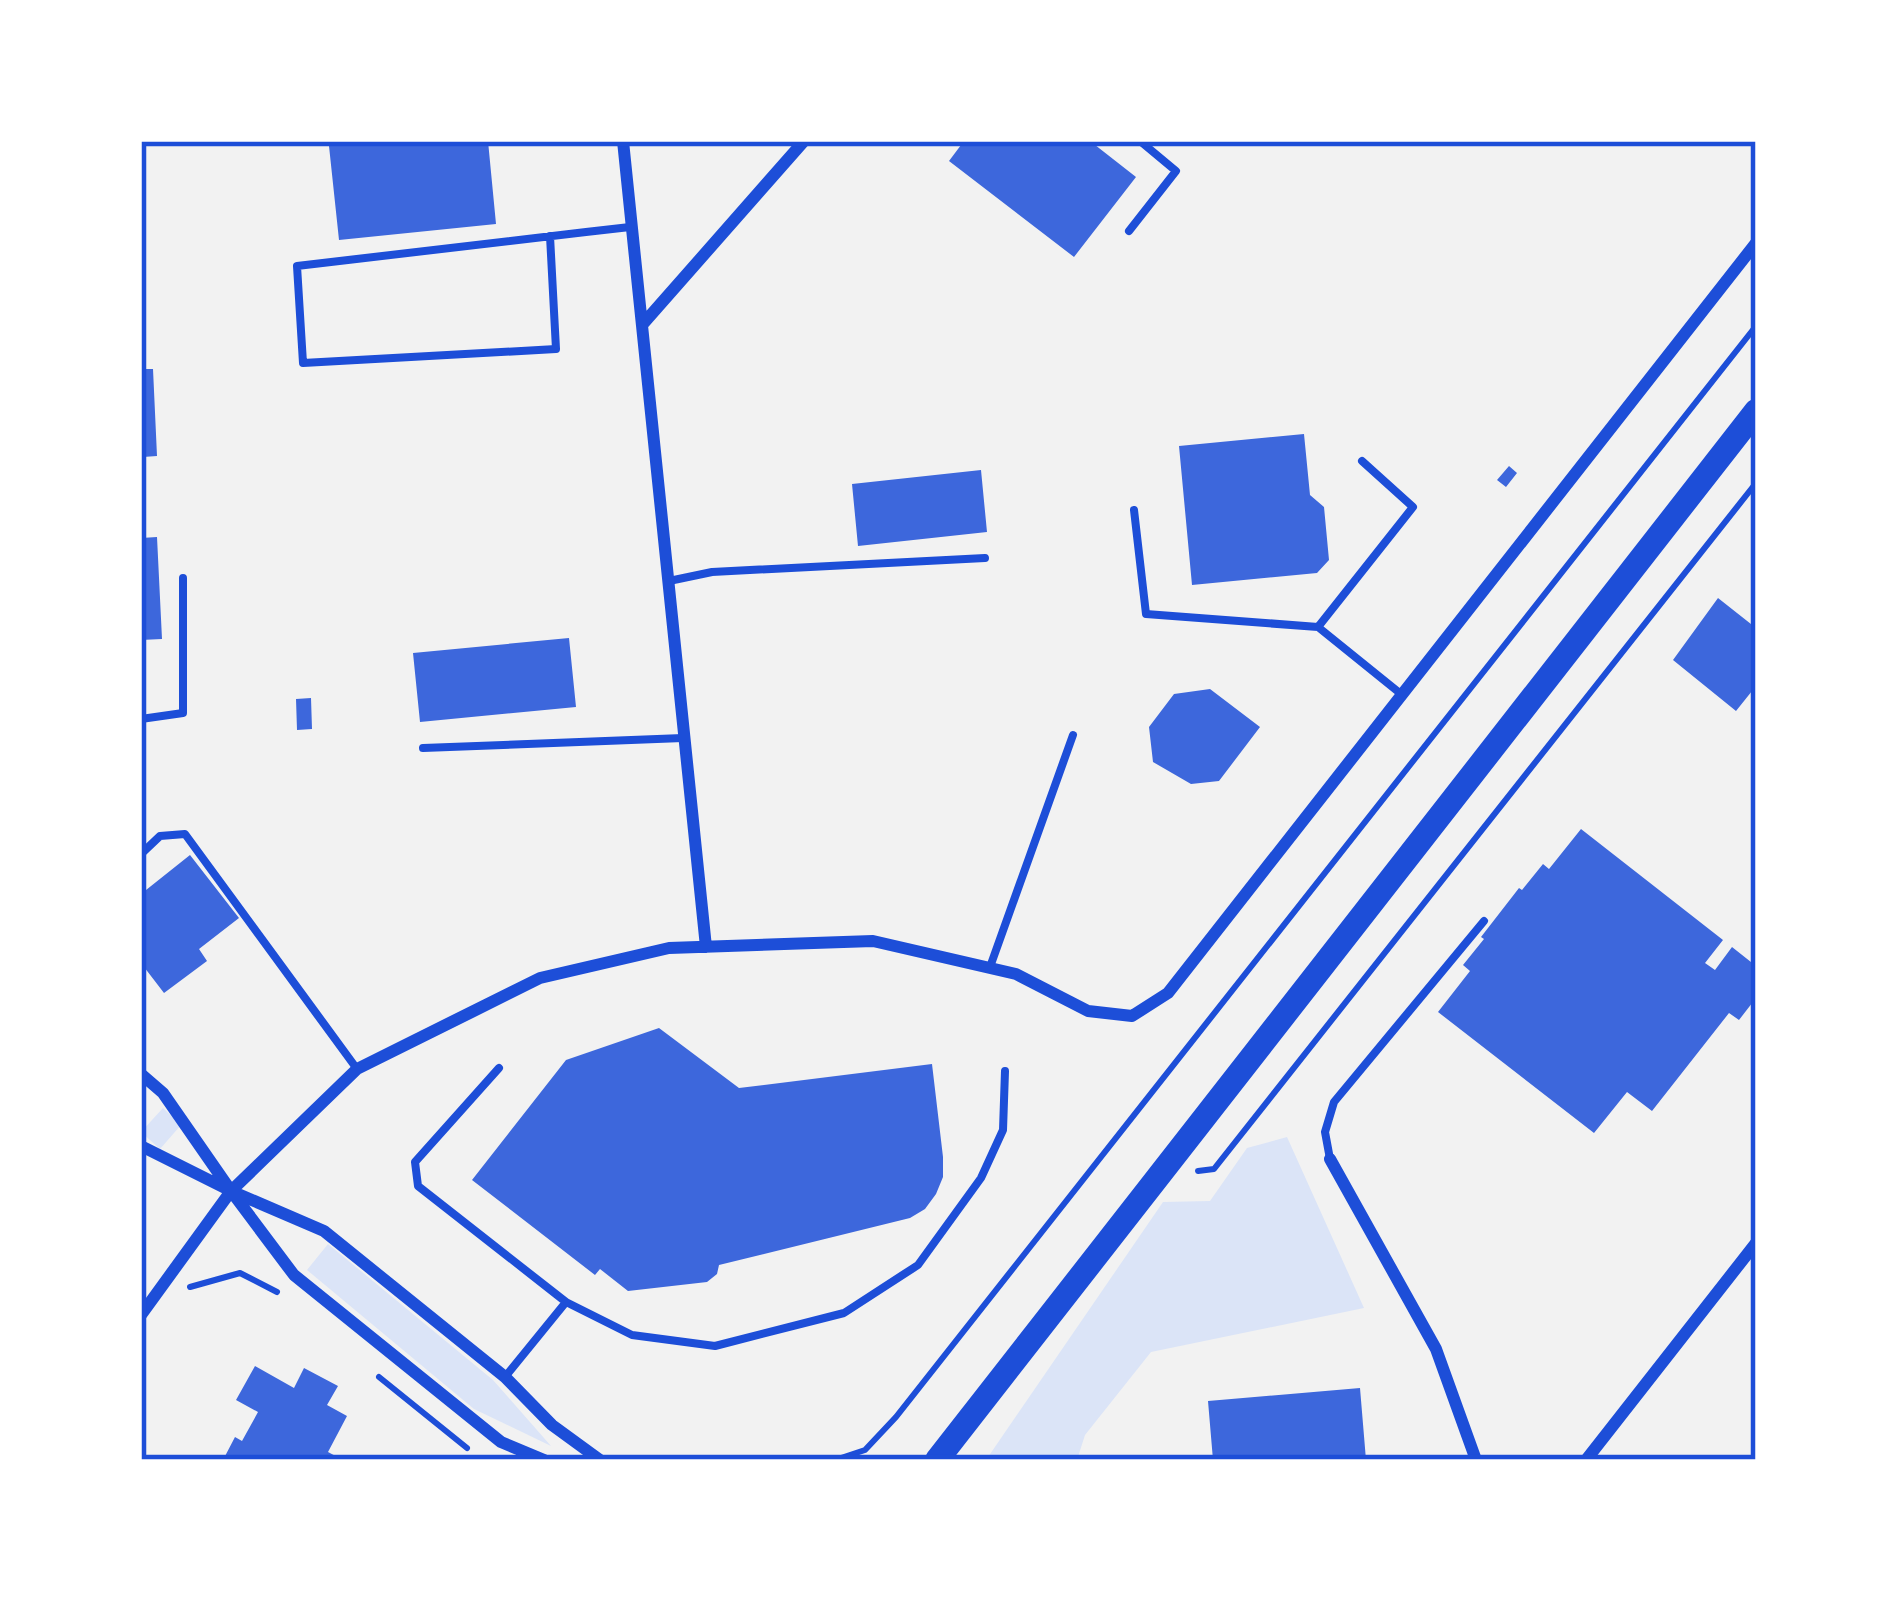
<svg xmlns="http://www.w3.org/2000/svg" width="1897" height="1601" viewBox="0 0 1897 1601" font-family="'Roboto Serif',serif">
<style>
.green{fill:#dbe4f7}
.building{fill:#3d67dc}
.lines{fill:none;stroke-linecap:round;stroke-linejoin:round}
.path{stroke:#1d4ed8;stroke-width:6}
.service{stroke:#1d4ed8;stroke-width:8}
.minor{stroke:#1d4ed8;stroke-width:12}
.secondary{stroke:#1d4ed8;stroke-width:24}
.neatline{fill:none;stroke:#1d4ed8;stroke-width:4.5}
</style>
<rect width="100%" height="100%" fill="#f2f2f2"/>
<path class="green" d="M163,1108L181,1125L160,1149L141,1132Z
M1287,1137L1364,1308L1151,1352L1085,1435L1077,1460H986L1163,1202L1210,1201L1247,1148Z
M328,1244L493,1380L551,1446L474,1409L307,1270Z"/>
<path class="building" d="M374,141H488L496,224L339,240L329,146Z
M964,141H1090L1136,177L1074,257L949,161Z
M141,369H153L157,456L143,457Z
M1304,434L1310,495L1324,507L1329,560L1317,573L1192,585L1179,446Z
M1509,466L1517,473L1506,487L1497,480Z
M981,470L987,532L858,546L852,484Z
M157,537L162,639L141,640V538Z
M1718,598L1756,628V686L1736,711L1673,660Z
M569,638L576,707L420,722L413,653Z
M1210,689L1260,727L1219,781L1191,784L1153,762L1149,727L1174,694Z
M311,698L312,729L297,730L296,699Z
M1581,829L1723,940L1705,963L1715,970L1732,947L1756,966V998L1739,1020L1729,1013L1652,1111L1627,1092L1594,1133L1438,1012L1470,971L1463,965L1484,939L1481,937L1519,888L1522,890L1543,864L1549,869Z
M190,855L239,918L199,949L207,961L164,993L141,963V894Z
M659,1028L739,1088L932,1064L943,1157V1177L936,1194L925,1209L910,1218L719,1265L717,1274L707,1282L628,1291L600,1269L595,1275L472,1180L566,1060Z
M255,1366L294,1388L304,1368L338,1386L327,1405L347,1416L328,1452L343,1460H223L235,1437L242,1441L258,1412L236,1400Z
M1360,1388L1366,1460H1213L1208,1401Z"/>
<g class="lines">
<path class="path" d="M1198,1171L1214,1169L1756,483
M190,1287L240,1273L277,1292
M379,1377L467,1448
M835,1460L865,1450L896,1417L1756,326"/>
<path class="service" d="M1129,231L1176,171L1140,141
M550,236L556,349L303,363L297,266L586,232L630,227
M1134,510L1146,614L1318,627L1401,694
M669,581L712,572L985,558
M1318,627L1413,507L1362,461
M141,719L183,713V578
M423,748L683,738
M141,854L160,836L185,834L357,1069
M990,967L1073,735
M499,1068L415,1162L418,1186L566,1302L505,1377
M1330,1159L1325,1132L1334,1102L1484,921
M566,1302L632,1335L715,1346L844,1313L918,1265L981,1178L1003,1130L1005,1071"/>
<path class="minor" d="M623,141L706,947
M642,325L804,141
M141,1074L163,1093L231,1191L324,1231L505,1377L552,1425L600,1460
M141,1146L231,1191L294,1275L501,1442L544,1460
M1330,1159L1436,1349L1476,1460
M141,1315L231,1191L357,1069L540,978L669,948L873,941L1016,974L1088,1011L1132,1016L1168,993L1756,243
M1586,1460L1756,1243"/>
<path class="secondary" d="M937,1460L1756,411"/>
</g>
<rect width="1897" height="1601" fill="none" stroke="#ffffff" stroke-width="288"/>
<rect x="144" y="144" width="1609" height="1313" class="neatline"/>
</svg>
